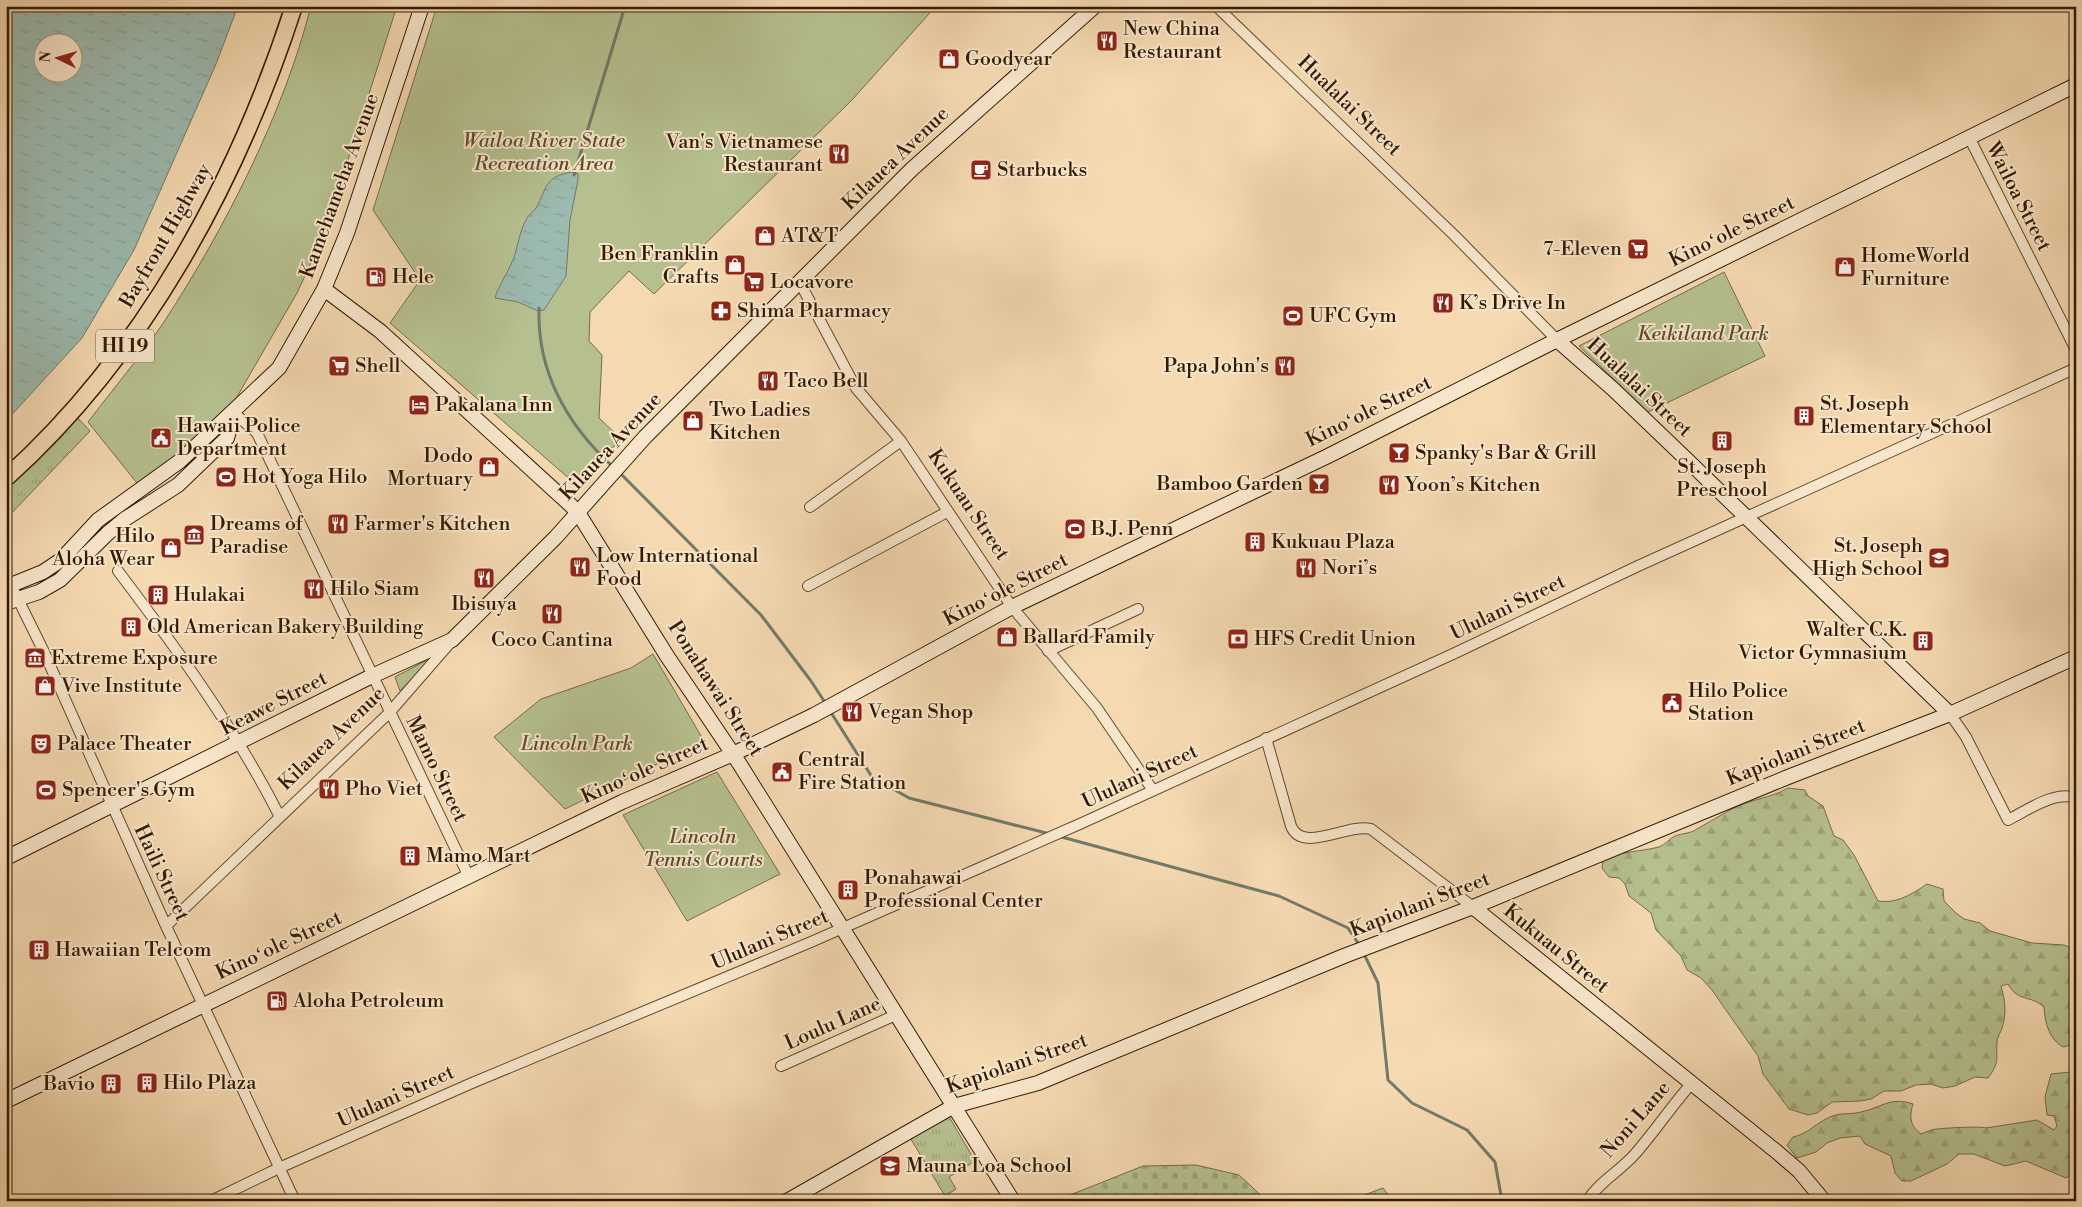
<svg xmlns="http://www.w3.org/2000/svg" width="2082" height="1207" viewBox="0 0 2082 1207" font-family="'Libre Bodoni',serif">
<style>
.grass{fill:url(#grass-tufts);stroke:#746d48}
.forest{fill:url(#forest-firs);stroke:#746d48}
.cemetery{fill:url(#cemetery-stones);stroke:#746d48}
.green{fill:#b6c08f;stroke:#746d48}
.water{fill:url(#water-ripples);stroke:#727a69;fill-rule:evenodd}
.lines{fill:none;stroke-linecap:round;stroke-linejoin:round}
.stream{stroke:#727a69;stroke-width:3}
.street-casing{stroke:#644a2c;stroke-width:12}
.secondary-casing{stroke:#331a00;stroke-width:16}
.primary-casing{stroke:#331a00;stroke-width:19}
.street{stroke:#f8e6cc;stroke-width:10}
.secondary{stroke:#f8e6cc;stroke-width:14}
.primary{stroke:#f5d9b1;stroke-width:16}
.labels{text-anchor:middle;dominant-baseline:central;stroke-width:4;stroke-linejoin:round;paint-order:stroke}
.shield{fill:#f8e6cc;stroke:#6e573d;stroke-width:1}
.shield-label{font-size:19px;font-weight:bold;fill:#331a00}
.poi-label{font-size:20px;fill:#331a00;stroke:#f8e6cc;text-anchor:start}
.street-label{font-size:20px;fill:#331a00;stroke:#f8e6cc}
.park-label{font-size:20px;font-style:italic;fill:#5a4c2b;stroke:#f8e6cc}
</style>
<defs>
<pattern id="grass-tufts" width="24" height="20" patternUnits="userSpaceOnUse" patternTransform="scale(1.25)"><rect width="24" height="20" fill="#b6c08f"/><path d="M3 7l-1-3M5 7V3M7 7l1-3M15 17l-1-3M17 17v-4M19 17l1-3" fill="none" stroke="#9da47a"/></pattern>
<pattern id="forest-firs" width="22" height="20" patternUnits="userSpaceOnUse" patternTransform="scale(1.25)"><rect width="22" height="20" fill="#b6c08f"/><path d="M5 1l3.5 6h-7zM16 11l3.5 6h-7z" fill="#9da47a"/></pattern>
<pattern id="cemetery-stones" width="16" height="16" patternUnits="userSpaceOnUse" patternTransform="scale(1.25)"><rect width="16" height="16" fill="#b6c08f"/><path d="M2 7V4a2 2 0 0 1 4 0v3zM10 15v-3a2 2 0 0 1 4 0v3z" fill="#9da47a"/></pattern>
<pattern id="water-ripples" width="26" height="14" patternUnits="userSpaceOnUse" patternTransform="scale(1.25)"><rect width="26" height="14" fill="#9cbaaf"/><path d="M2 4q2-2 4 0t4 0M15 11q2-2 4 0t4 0" fill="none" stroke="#879f95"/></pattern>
</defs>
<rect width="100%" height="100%" fill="#f5d9b1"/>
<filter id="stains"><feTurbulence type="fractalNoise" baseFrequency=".004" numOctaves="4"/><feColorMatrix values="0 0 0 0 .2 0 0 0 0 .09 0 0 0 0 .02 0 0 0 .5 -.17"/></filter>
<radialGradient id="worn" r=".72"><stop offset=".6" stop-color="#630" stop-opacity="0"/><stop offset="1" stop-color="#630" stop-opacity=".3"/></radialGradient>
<path class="grass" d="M75,415L90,431L6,519V487Z
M947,1113L975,1161L949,1177L956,1189L945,1196L909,1136Z"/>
<path class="forest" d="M1788,788L1805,790L1808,796L1823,806L1834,836L1843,840L1854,855L1878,901C1897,904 1912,894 1927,884L1943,889L1944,901L1956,913L1964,919L1980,923L1990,931L2032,943L2064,945L2072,948L2076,958V1044L2063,1047C2049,1039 2045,1023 2044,1007C2029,994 2019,1003 2008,984L2001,986C2005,1000 2007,1013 2002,1028C2001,1032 1997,1037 1997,1042C1996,1059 2000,1062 1988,1078L1975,1077L1955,1086L1943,1088L1931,1084L1916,1085L1901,1091H1884L1871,1099L1860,1101L1832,1102L1817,1113L1808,1115L1789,1109L1763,1074L1758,1056L1712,990L1701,978L1687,970L1681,956L1656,930L1651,913L1629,896L1625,884L1619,878L1609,877L1602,868L1603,860C1616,852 1644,851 1659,847C1665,845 1670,838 1675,836C1682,833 1690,834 1697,829C1709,822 1721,815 1734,808C1752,799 1771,798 1788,788Z
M2076,1069V1171L2066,1178L2026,1161L2005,1166L1974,1154H1959L1947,1164L1911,1181H1902L1895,1173L1891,1156L1865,1144L1860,1136L1840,1138L1827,1143L1816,1152L1797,1158L1787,1145L1793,1137C1808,1134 1816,1123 1830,1117C1841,1112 1850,1115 1861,1112C1881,1108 1890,1096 1913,1104C1909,1117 1910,1126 1921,1134C1926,1132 1932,1129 1937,1129C1944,1128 1982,1126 1986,1128L2037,1120L2054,1130L2057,1126L2054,1116L2047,1115L2045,1097L2051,1074L2071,1072Z"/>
<path class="cemetery" d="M1196,1165L1239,1175L1267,1201H1055L1143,1166Z
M1383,1188L1393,1201H1348Z"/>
<path class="green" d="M311,6H397L340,185L315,254L297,293L234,402L141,488L88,422C113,389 141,356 164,322C224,230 284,113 311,6Z
M437,6H936L852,100L654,294L629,271L590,312L589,341L602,355L599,418L616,434L620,442L589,465L572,481L390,323L420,280L373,210Z
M1724,272L1765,356L1648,412L1579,346Z
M653,654L704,741L565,809L494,737L541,699L631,668Z
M427,660L428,662L400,691L395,677Z
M717,772L780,874L687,921L623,815Z"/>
<path class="water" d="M6,6H238L216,64L134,250L82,338L6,421ZM42,42H72V72H42Z
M571,172L578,174V180L570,220L566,276L544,310L538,311L518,302L495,298C497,289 508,272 513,260C518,247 519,233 526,220C528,215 533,212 536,208C548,187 543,178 571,172Z"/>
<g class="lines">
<path class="stream" d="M574,175L625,6
M539,308C537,371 567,424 612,466
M619,472L761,615L811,681L826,704
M830,711L872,777L909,798L1050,834
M1058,836L1279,896L1348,928L1360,946
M1364,954L1378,983L1388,1080L1412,1103L1467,1130L1495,1162L1502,1201"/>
<g class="street-casing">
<path id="street" d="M1216,6L1455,236L1557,340
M1970,139L2076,350
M800,283L856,388L901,441L1012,607L1097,708L1152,789
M234,413L257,433L469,877
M810,507L901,441
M118,571C177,649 236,730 280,817
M11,585L44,652L166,926L295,1201
M808,586L947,512
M1048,651L1138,609
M1950,714L1966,737L2008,820C2026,811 2055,790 2076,798
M1266,738L1291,826C1302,854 1348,823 1371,829L1473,907
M166,926L389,713L450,643
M781,1066L898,1014
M211,1201L279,1168L472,1083L811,942L1082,823L1453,654L1638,566L2076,368
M1587,1201C1599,1182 1620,1171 1635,1154C1655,1131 1671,1107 1691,1084"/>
</g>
<g class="secondary-casing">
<path id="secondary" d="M324,289L380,331L577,511L667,656L739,763L1013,1201
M1557,340L1613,389L1682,455L1950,714
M6,587L43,572L61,560L98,520L180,461L279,368L324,289L347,233L422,6
M6,603L39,592L60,580L108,533L125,519L178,485L227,438L234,413
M6,858L372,676L452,640L556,537L645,437L912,169L1095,6
M1473,907L1777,1152L1799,1171L1824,1201
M6,1101L622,802L733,754L814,715L1012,607L1328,456L1557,340L2076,85
M787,1201L954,1106L1038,1083L1344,956L1473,907L1788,777L1950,714L2076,657"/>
</g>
<g class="primary-casing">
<path id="primary" d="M6,478C145,353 237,182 294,6"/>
</g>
<use href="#street" class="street"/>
<use href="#secondary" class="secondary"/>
<use href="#primary" class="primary"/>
</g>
<defs>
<g id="restaurant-square" transform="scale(1.125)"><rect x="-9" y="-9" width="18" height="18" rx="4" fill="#8f2418" stroke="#f8e6cc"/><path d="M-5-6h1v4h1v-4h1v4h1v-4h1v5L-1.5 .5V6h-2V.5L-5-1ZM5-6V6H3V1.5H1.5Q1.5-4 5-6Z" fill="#fff"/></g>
<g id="shop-square" transform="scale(1.125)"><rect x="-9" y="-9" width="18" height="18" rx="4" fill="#8f2418" stroke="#f8e6cc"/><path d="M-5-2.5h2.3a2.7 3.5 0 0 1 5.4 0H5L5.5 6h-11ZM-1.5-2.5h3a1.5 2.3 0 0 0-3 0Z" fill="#fff"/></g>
<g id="cafe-square" transform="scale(1.125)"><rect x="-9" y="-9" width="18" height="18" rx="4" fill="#8f2418" stroke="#f8e6cc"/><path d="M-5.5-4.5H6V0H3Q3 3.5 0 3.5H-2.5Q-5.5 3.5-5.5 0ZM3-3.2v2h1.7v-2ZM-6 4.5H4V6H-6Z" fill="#fff"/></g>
<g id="supermarket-square" transform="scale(1.125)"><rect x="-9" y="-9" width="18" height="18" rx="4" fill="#8f2418" stroke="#f8e6cc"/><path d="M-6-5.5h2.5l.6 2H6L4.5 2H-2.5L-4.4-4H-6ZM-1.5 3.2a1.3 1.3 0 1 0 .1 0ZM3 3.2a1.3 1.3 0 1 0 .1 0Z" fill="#fff"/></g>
<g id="fuel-square" transform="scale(1.125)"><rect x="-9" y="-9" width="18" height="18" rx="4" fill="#8f2418" stroke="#f8e6cc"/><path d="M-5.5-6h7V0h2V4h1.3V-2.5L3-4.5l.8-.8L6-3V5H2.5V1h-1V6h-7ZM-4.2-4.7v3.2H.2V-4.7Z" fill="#fff"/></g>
<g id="pharmacy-square" transform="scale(1.125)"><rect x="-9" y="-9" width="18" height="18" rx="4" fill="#8f2418" stroke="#f8e6cc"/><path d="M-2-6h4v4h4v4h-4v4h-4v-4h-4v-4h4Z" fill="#fff"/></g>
<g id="stadium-square" transform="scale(1.125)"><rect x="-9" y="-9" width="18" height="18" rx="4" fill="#8f2418" stroke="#f8e6cc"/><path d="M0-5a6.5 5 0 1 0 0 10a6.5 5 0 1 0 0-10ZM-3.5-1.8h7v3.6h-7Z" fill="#fff"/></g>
<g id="hotel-square" transform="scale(1.125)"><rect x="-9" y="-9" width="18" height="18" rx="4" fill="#8f2418" stroke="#f8e6cc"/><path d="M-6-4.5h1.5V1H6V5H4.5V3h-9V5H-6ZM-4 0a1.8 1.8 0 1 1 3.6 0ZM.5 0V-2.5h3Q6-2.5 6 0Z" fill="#fff"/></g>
<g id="building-square" transform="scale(1.125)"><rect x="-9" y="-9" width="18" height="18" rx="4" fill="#8f2418" stroke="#f8e6cc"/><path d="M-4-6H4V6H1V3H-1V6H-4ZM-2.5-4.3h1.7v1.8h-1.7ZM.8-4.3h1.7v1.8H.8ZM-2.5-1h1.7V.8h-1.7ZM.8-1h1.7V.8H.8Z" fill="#fff"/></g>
<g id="civic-square" transform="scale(1.125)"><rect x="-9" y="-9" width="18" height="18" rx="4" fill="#8f2418" stroke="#f8e6cc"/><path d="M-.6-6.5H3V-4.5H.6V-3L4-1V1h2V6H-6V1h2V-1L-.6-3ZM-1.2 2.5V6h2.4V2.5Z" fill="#fff"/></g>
<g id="bar-square" transform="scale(1.125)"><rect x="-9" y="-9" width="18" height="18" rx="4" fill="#8f2418" stroke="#f8e6cc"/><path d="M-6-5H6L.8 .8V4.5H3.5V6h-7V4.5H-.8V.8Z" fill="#fff"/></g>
<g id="museum-square" transform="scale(1.125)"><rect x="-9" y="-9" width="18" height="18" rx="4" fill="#8f2418" stroke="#f8e6cc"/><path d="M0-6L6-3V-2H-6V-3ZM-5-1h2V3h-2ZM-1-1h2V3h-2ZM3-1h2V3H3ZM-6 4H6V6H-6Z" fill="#fff"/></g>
<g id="school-square" transform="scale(1.125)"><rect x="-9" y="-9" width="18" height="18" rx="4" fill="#8f2418" stroke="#f8e6cc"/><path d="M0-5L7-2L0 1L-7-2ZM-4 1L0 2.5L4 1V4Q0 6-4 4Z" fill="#fff"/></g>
<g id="bank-square" transform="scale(1.125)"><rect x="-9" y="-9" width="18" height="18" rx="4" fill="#8f2418" stroke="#f8e6cc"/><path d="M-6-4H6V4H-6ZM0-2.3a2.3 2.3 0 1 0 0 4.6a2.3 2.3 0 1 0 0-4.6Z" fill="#fff"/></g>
<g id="theatre-square" transform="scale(1.125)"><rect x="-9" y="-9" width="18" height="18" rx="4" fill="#8f2418" stroke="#f8e6cc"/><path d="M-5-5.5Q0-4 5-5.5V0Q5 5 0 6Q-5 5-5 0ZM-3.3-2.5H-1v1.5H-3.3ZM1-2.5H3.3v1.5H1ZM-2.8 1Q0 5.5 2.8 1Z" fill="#fff"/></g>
</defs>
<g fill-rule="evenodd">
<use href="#restaurant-square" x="1107" y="41"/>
<use href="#shop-square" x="949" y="59"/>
<use href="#restaurant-square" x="839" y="154"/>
<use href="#cafe-square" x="981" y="170"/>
<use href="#shop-square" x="765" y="236"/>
<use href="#supermarket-square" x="1638" y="249"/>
<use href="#shop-square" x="735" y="265"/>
<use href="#shop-square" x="1845" y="267"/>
<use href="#fuel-square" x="376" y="277"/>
<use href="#supermarket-square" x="754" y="282"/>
<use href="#restaurant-square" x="1443" y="303"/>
<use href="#pharmacy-square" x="721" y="311"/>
<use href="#stadium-square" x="1293" y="316"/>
<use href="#supermarket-square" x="339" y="366"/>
<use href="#restaurant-square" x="1285" y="366"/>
<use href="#restaurant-square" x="768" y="381"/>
<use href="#hotel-square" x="419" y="405"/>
<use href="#building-square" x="1804" y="416"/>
<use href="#shop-square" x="693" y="421"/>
<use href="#civic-square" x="161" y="438"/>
<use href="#building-square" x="1722" y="441"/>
<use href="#bar-square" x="1399" y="453"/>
<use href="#shop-square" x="489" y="467"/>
<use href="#stadium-square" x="226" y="477"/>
<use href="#bar-square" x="1319" y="484"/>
<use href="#restaurant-square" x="1389" y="485"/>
<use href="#restaurant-square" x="338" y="524"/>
<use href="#stadium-square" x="1075" y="529"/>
<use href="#museum-square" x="194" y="535"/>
<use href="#building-square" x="1255" y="542"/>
<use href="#shop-square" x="171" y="548"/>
<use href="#school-square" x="1939" y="558"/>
<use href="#restaurant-square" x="580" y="567"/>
<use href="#restaurant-square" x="1306" y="568"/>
<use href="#restaurant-square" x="484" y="578"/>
<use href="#restaurant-square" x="314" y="589"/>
<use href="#building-square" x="158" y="595"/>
<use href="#restaurant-square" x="552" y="614"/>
<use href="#building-square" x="131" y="627"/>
<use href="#shop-square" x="1007" y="637"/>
<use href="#bank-square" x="1238" y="639"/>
<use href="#building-square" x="1923" y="641"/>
<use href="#museum-square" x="35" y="658"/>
<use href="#shop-square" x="45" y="686"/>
<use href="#civic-square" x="1672" y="703"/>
<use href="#restaurant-square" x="852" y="712"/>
<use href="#theatre-square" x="41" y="744"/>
<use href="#civic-square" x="782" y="772"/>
<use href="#restaurant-square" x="329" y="789"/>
<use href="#stadium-square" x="46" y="790"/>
<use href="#building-square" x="410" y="856"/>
<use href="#building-square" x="848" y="890"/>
<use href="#building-square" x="39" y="950"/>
<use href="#fuel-square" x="277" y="1001"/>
<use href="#building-square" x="147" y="1083"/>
<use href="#building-square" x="111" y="1084"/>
<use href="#school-square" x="890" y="1166"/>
</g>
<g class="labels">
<rect class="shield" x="96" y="329.5" width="58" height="33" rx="4"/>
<g class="shield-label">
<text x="125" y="346">HI 19</text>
</g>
<g class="poi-label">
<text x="1123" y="29">New China<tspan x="1123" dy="23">Restaurant</tspan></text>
<text x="965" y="59">Goodyear</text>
<text x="823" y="142" text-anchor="end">Van's Vietnamese<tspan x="823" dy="23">Restaurant</tspan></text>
<text x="997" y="170">Starbucks</text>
<text x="781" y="236">AT&amp;T</text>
<text x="1622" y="249" text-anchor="end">7-Eleven</text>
<text x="719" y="254" text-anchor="end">Ben Franklin<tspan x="719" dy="23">Crafts</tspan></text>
<text x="1861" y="256">HomeWorld<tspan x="1861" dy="23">Furniture</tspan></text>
<text x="392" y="277">Hele</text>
<text x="770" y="282">Locavore</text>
<text x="1459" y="303">K’s Drive In</text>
<text x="737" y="311">Shima Pharmacy</text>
<text x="1309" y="316">UFC Gym</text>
<text x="355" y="366">Shell</text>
<text x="1269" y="366" text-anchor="end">Papa John's</text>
<text x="784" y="381">Taco Bell</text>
<text x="1820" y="404">St. Joseph<tspan x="1820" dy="23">Elementary School</tspan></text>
<text x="435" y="405">Pakalana Inn</text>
<text x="709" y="410">Two Ladies<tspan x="709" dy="23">Kitchen</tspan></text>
<text x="177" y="426">Hawaii Police<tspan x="177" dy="23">Department</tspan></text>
<text x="1415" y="453">Spanky's Bar &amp; Grill</text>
<text x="473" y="456" text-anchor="end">Dodo<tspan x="473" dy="23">Mortuary</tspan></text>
<text x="1722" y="467" text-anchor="middle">St. Joseph<tspan x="1722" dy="23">Preschool</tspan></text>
<text x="242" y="477">Hot Yoga Hilo</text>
<text x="1303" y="484" text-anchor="end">Bamboo Garden</text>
<text x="1405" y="485">Yoon’s Kitchen</text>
<text x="210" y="524">Dreams of<tspan x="210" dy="23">Paradise</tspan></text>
<text x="354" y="524">Farmer's Kitchen</text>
<text x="1091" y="529">B.J. Penn</text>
<text x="155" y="536" text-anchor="end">Hilo<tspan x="155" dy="23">Aloha Wear</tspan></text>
<text x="1271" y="542">Kukuau Plaza</text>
<text x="1923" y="546" text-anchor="end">St. Joseph<tspan x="1923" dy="23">High School</tspan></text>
<text x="596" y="556">Low International<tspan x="596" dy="23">Food</tspan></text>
<text x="1322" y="568">Nori’s</text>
<text x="330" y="589">Hilo Siam</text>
<text x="174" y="595">Hulakai</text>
<text x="484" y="604" text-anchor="middle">Ibisuya</text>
<text x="147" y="627">Old American Bakery Building</text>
<text x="1907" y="630" text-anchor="end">Walter C.K.<tspan x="1907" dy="23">Victor Gymnasium</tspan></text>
<text x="1023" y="637">Ballard Family</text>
<text x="1254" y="639">HFS Credit Union</text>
<text x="552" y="640" text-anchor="middle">Coco Cantina</text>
<text x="51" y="658">Extreme Exposure</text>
<text x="61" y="686">Vive Institute</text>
<text x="1688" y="691">Hilo Police<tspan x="1688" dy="23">Station</tspan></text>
<text x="868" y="712">Vegan Shop</text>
<text x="57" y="744">Palace Theater</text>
<text x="798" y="760">Central<tspan x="798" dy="23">Fire Station</tspan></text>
<text x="345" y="789">Pho Viet</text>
<text x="62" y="790">Spencer's Gym</text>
<text x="426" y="856">Mamo Mart</text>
<text x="864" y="878">Ponahawai<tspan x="864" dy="23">Professional Center</tspan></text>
<text x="55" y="950">Hawaiian Telcom</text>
<text x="293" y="1001">Aloha Petroleum</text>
<text x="163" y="1083">Hilo Plaza</text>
<text x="95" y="1084" text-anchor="end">Bavio</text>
<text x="906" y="1166">Mauna Loa School</text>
</g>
<g class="street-label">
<text transform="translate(1349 106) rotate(44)">Hualalai Street</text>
<text transform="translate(896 159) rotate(-44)">Kilauea Avenue</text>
<text transform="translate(340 186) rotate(-70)">Kamehameha Avenue</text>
<text transform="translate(2018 197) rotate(63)">Wailoa Street</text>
<text transform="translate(1732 232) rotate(-26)">Kinoʻole Street</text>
<text transform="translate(166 236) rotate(-60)">Bayfront Highway</text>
<text transform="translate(1639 388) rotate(43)">Hualalai Street</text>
<text transform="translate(1369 412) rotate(-26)">Kinoʻole Street</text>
<text transform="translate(611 447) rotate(-47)">Kilauea Avenue</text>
<text transform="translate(968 505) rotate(56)">Kukuau Street</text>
<text transform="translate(1006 590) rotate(-27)">Kinoʻole Street</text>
<text transform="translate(1508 608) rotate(-26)">Ululani Street</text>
<text transform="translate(715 689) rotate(57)">Ponahawai Street</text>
<text transform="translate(274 704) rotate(-27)">Keawe Street</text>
<text transform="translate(332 739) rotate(-44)">Kilauea Avenue</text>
<text transform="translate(1796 753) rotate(-22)">Kapiolani Street</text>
<text transform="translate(436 769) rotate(64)">Mamo Street</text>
<text transform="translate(645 771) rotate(-24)">Kinoʻole Street</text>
<text transform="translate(1140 777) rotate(-25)">Ululani Street</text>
<text transform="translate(161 873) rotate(65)">Haili Street</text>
<text transform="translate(1420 905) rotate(-21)">Kapiolani Street</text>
<text transform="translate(770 940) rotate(-23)">Ululani Street</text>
<text transform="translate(279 946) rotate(-25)">Kinoʻole Street</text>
<text transform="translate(1556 949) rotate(39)">Kukuau Street</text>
<text transform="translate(833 1024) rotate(-24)">Loulu Lane</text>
<text transform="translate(1017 1064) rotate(-19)">Kapiolani Street</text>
<text transform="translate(396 1097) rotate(-24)">Ululani Street</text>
<text transform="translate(1636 1120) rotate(-49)">Noni Lane</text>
</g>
<g class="park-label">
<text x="544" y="141">Wailoa River State<tspan x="544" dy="23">Recreation Area</tspan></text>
<text x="1703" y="334">Keikiland Park</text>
<text x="577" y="744">Lincoln Park</text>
<text x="703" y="837">Lincoln<tspan x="703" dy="23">Tennis Courts</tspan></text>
</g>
</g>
<rect width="2082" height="1207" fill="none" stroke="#f5d9b1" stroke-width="25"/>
<rect x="8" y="8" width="2067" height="1192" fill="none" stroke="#331a00" stroke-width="2.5"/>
<rect x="12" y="12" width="2057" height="1182" fill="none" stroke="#331a00"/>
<g transform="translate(58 58) rotate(275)"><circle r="24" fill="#f8e6cc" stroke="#a9947a"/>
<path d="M0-4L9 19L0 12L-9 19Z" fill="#8f2418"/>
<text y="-8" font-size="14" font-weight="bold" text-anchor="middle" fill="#331a00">N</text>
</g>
<rect width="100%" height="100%" filter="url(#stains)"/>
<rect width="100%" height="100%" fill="url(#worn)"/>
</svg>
